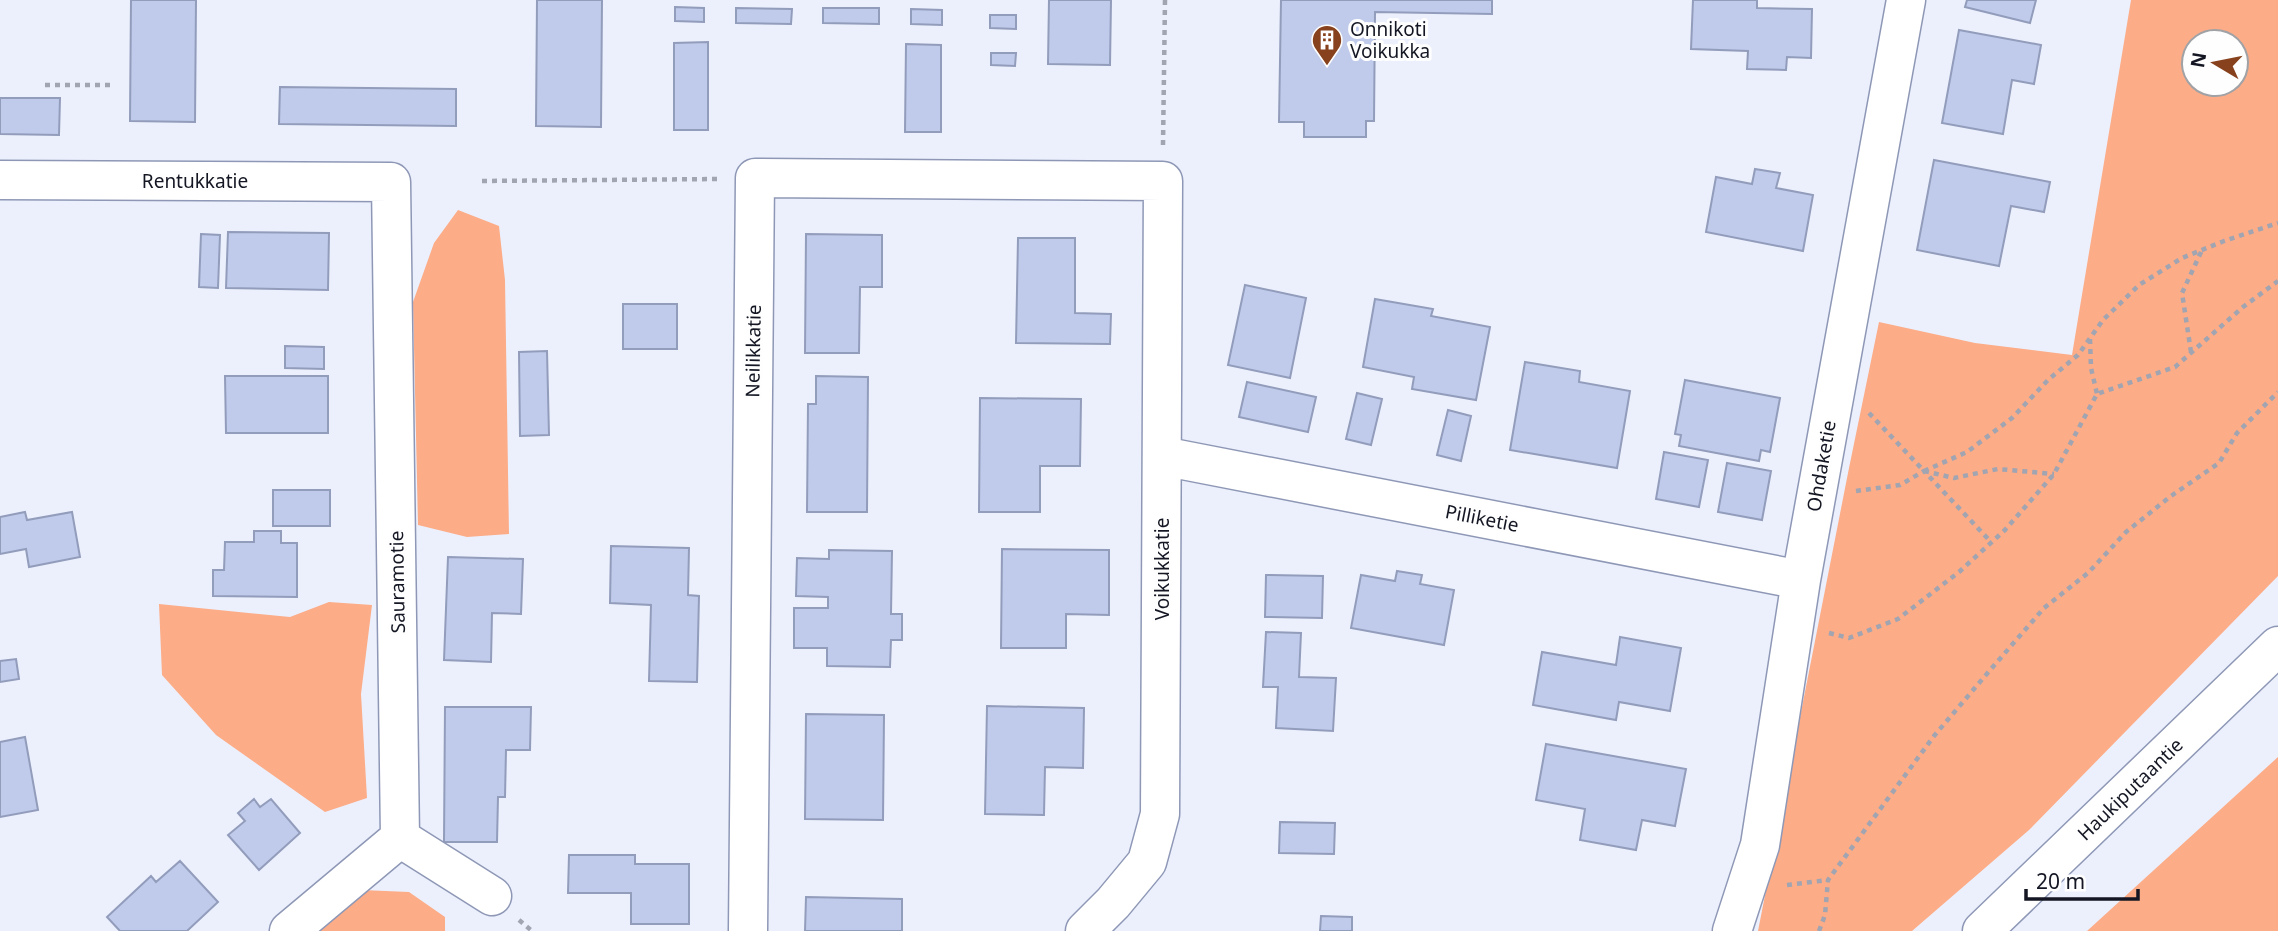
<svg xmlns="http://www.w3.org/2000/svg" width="2278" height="931" viewBox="0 0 2278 931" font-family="'Noto Sans',sans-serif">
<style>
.green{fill:#fcac87;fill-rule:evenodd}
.building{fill:#c0caeb;stroke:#929cbb;stroke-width:2}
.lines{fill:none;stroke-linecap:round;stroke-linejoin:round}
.minor-casing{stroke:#8e98b6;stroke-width:41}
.secondary-casing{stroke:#8e98b6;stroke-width:41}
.path{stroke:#a1a4b1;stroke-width:4.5;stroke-dasharray:5 5;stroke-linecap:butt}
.minor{stroke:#fff;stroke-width:38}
.secondary{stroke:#fff;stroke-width:38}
.labels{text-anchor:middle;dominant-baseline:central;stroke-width:6;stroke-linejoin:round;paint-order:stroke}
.poi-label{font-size:19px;fill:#141723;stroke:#fefefe;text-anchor:start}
.street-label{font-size:19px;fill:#141723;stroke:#fefefe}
</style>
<rect width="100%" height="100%" fill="#ecf0fd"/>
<path class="green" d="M2131,0H2278V576L2029,830L1912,931H1758L1849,468L1879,322L1975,343L2072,355ZM2194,42H2236V84H2194Z
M458,210L499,226L505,280L509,534L467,537L418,525L413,302L434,243Z
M329,602L372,605L361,694L367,798L325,812L216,735L162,675L159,604L290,617Z
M2278,757V931H2087Z
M362,890L409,892L445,917V931H314Z"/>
<path class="building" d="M131,0H196L195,122L130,121Z
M537,0H602L601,127L536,126Z
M1049,0H1111L1110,65L1048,64Z
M1281,0H1492V14L1375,12L1374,121H1366V137H1304V122H1279Z
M1693,0H1757V8L1812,9L1811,58L1787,57L1786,70L1747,69L1748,51L1691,49Z
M1967,0H2036L2030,23L1965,7Z
M675,7L704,8V22L675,21Z
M736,8L792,9L791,24L736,23Z
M823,8H879V24L823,23Z
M911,9L942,10V25L911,24Z
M990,15H1016V29L990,28Z
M1959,30L2041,45L2034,84L2012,80L2003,134L1942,123Z
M708,42V130H674V43Z
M906,44L941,45V132H905Z
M991,53H1016L1015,66L991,65Z
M280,87L456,89V126L279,124Z
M0,98H60L59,135L0,134Z
M1934,160L2050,182L2044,212L2011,206L1999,266L1917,250Z
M1755,169L1780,173L1776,188L1813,195L1803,251L1706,232L1716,177L1752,184Z
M228,232L329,233L328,290L226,288Z
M201,234L220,235L218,288L199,287Z
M806,234L882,235V287H860L859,353H805Z
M1018,238H1075V313L1111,314L1110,344L1016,343Z
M1245,285L1306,298L1290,378L1228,365Z
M1375,299L1433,309L1431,316L1490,327L1476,400L1412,389L1414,377L1363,367Z
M623,304H677V349H623Z
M285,346L324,347V369L285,368Z
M547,351L549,435L520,436L519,352Z
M1525,362L1580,371L1579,382L1630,391L1617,468L1510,450Z
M225,376H328V433H226Z
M816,376L868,377L867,512H807L808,404H816Z
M1685,380L1780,398L1770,452L1761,450L1759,461L1679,446L1681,435L1675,434Z
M1247,382L1316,397L1308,432L1239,417Z
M1357,393L1382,399L1371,445L1346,439Z
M980,398L1081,399L1080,466H1040V512H979Z
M1448,410L1471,416L1461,461L1437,455Z
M1664,452L1708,460L1699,507L1656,499Z
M1727,463L1771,471L1762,520L1718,512Z
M273,490H330V526H273Z
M25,512L27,520L72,512L80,557L29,567L26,549L0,554V517Z
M254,531H281V543H297V597L213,596V570H224L225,542H254Z
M611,546L689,548L688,595L699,596L697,682L649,681L651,605L610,603Z
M1002,549L1109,550V615L1066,614V648H1001Z
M829,550L892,551L891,614H902V640H891L890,667L827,666V648H794V608H828V597L796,596L797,558L829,559Z
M448,557L523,559L521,614L492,613L491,662L444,660Z
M1397,571L1422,575L1420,584L1454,590L1444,645L1351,628L1361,575L1395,581Z
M1266,575L1323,576L1322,618L1265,617Z
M1266,632L1301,633L1299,677L1336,678L1333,731L1276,728L1278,687H1263Z
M1620,637L1681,648L1670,711L1619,702L1616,720L1533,705L1542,652L1616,665Z
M16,659L19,679L0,682V661Z
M987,706L1084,708L1083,768L1045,767L1044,815L985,814Z
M445,707H531L530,750H506L505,797H498L497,842H444Z
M806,714L884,715L883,820L805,819Z
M25,737L38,810L0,817V742Z
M1546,744L1686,769L1675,826L1642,820L1636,850L1580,840L1585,809L1536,800Z
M254,799L260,807L271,799L300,833L259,870L228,835L245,821L238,813Z
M1280,822L1335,823L1334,854L1279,853Z
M569,855H635V864H689V924H631V893H568Z
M180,861L218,902L187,931H120L107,917L151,876L156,882Z
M806,897L902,899V931H805Z
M1321,916L1352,917V931H1320Z"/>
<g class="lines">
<g class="minor-casing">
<path id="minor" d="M0,180L391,182L400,838L289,931
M1162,456L1801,580
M400,838L492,896
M748,931L755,178L1163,181L1160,814L1147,862L1113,903L1085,931
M1732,931L1760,845L1801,580L1906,0"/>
</g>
<g class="secondary-casing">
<path id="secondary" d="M1982,931L2278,646"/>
</g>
<path class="path" d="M45,85H113
M1163,145L1165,0
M482,181L719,179
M2090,339L2091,368L2097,394
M2191,352L2182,293L2202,250
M1869,413L1924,471L1954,478L1998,469L2054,474
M1924,471L1967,452L2012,418L2048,380L2078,355L2103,320L2139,285L2182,258L2224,241L2278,223
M1856,491L1900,485L1924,471L1991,542
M1829,633L1849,638L1898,619L1959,572L2005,530L2054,474L2097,394L2175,367L2243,307L2278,281
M1787,885L1828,880
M519,920L532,931
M1819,931L1825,915L1828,880L1934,736L1991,669L2044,608L2088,573L2126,532L2171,496L2219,463L2237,433L2278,392"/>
<use href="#minor" class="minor"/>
<use href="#secondary" class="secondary"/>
</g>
<defs>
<g id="building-pin" transform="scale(1.575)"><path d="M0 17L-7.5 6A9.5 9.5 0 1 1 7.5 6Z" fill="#87411d" stroke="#fefefe"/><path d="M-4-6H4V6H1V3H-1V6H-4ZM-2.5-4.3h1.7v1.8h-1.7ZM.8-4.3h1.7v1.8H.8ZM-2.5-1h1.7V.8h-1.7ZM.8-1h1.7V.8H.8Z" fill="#fff"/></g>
</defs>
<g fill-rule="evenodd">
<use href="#building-pin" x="1327" y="40"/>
</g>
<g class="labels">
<g class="poi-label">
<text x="1350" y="29">Onnikoti<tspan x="1350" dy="22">Voikukka</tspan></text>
</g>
<g class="street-label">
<text x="195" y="181">Rentukkatie</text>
<text transform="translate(753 351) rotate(-89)">Neilikkatie</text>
<text transform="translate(1821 466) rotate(-80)">Ohdaketie</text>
<text transform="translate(1482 518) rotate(11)">Pilliketie</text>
<text transform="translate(1162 569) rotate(-90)">Voikukkatie</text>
<text transform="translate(397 582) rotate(-91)">Sauramotie</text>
<text transform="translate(2130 789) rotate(-44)">Haukiputaantie</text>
</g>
</g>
<g transform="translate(2215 63) rotate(280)"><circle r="33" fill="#fefefe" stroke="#a0a2a6" stroke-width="2"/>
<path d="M0-5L12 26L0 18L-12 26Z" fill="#87411d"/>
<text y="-10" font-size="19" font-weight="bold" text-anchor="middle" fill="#141723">N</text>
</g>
<path d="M2026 889v10h112v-10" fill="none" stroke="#141723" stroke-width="3.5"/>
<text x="2036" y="889" font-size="21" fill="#141723" stroke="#fefefe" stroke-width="5" paint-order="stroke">20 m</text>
</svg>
